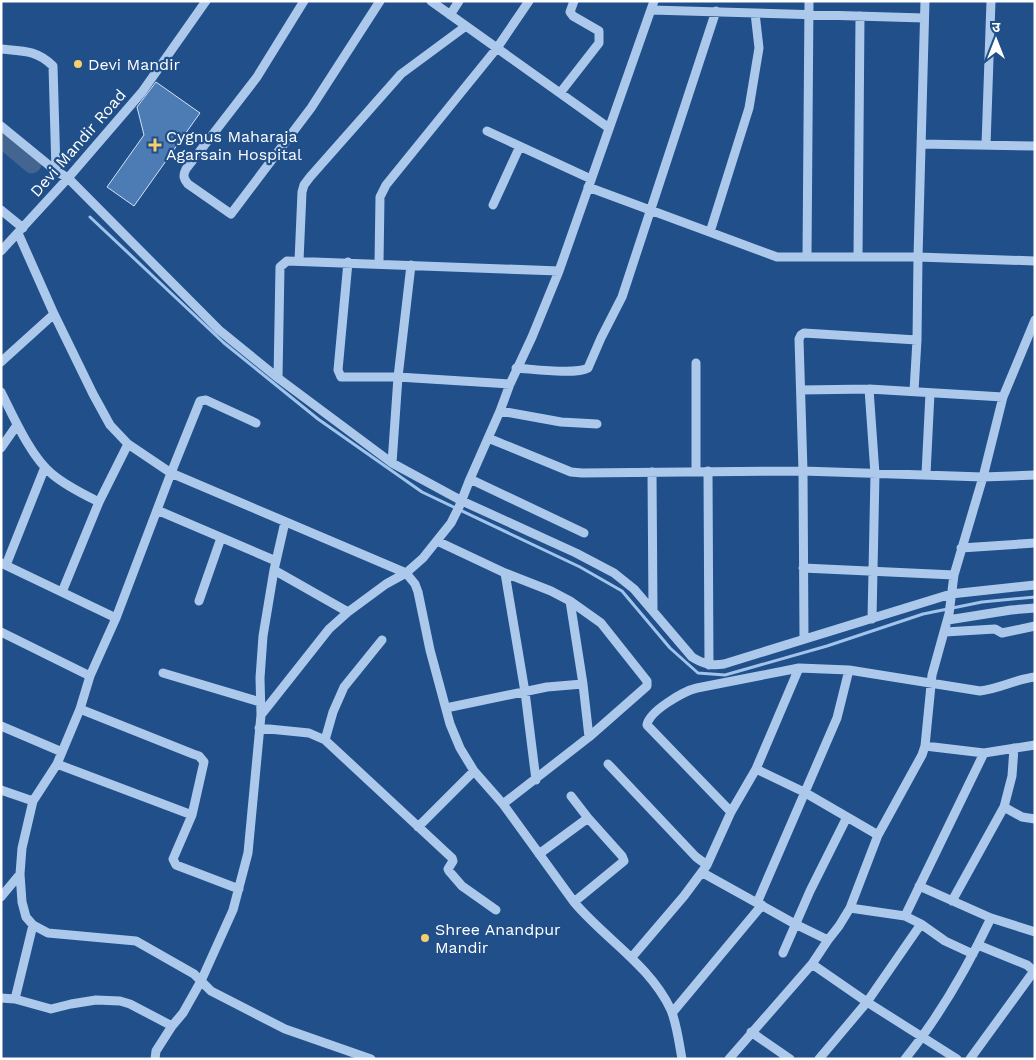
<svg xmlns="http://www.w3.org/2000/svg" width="1036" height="1060" viewBox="0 0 1036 1060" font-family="'Work Sans','Noto Sans Devanagari',sans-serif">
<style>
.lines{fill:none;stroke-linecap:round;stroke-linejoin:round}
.stream{stroke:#a0c4ec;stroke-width:3}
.river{stroke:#43658f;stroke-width:19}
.building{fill:#4d7bb3;stroke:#d1e3f8}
.minor{stroke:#acc9eb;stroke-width:9}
.poi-dot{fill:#f8cf6d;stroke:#204f89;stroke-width:2}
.labels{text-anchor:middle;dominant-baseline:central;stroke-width:4.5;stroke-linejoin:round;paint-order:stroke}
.poi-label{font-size:16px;fill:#fff;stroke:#204f89;text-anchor:start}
.street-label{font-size:16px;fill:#fff;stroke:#204f89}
</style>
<rect width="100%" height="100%" fill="#204f89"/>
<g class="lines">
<path class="stream" d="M90,217L224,343L318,419L422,492L580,567L622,591L670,648L698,673L725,675L827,646L923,614L982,602L1035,597"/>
<path class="river" d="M1,138L32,164"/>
</g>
<path class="building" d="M156,82L200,113L134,206L107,187L144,135L137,107Z"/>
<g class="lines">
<path class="minor" d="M304,1L257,77L186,169C183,175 183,178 188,184L231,214L311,108L380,1
M431,1L609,128
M651,10L924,18
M450,15L459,1
M1,49C23,51 37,50 53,66L56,171
M560,93L599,43V31L573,16L570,12L574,1
M1,126L56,171L68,178L219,330L278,378L392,463L462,501L576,553L614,573L634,589L692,657C703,664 711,666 724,664L951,594L1035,585
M487,131L591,179
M921,144L1035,146
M986,145L991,1
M588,187L777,257H918L1035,261
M493,205L520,146
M1,210L23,228
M710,232L749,108L759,48L755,13
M18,233L54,314L93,394L110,425L128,444L171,473L406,573L415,584L418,592L430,650L450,724L460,748L474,771L503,804L574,902C605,939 650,965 671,1010C677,1025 679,1043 682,1059
M1,251L68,178L142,92L206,1
M807,257L809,1
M858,257L860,16
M299,261L302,192L304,185L310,177L401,74L466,26
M348,262L338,370L341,377H398L510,384
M379,264L380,197L386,185L497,48L529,1
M1,362L54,314
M516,368C533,369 575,375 588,368L601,338L622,297L716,11
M278,378L280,267L287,261L559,271
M869,389L875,474L872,619
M801,390L869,389L1003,397
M914,391L917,340L918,257L925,1
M1,392C13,416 31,457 52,474C66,486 83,494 99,502
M500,411L561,422L597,424
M488,438L571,472L582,473L803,471L983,477L1035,475
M1,448L17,425
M392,463L398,377L411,265
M708,471L709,665
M652,472L653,610
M696,472V363
M926,474L930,393
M470,479L584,533
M157,510L276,561
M437,541L505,573L551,591L570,601L601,623L647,681V686L589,737L503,804
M961,548L1035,543
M1,563L116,618
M6,565L45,467
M803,568L954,575
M274,570L348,612
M505,573L525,692L536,780
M62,592L99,502L128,444
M199,601L221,538
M570,601L583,684L589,737
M948,620L1011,610L1035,608
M1,632L90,676
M945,632L995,629L1002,633L1035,626
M804,639L803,471L799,339L801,335L804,333L917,340
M163,673L260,702
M446,708L547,687L583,684
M80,709L193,754L199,756L204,762L192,815L173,859L176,865L239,889
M261,715L329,629L348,612L386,584L406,573L423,558L451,523L459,507L470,479L500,411L510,384L532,337L559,271L654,1
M1,726L62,752
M259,728L309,733L325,740L452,858L453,861L448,869L449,871L462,886L496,910
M325,740L333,712L344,687L382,640
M925,746L984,753L1035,745
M57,764L192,815
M608,764L696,857L707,865
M756,769L804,792L878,835
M1,790L33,801L22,848L20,874L22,902L26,917L33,925L48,933L136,941L194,974L211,991L285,1029L371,1059
M33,801L57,764L80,709L90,676L116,618L171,473L200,401L206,400L256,423
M1004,807L1022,817L1035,819
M731,812L647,725C649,711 684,691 697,688L799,668L849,670L980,691C999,689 1016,679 1035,677
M418,827L474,771
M539,854L588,818L571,796
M703,873L795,924L828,940
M919,886L991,918L1035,932
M1,897L20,874
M952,901L1004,807L1012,776L1014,748
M574,902L624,861L622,856L588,818
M757,903L837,718L849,670
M850,908L905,916L921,924L945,941L973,954
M905,916L984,753
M783,953L810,891L847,817
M632,957L684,896L707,865L731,812L756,769L799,668
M812,964L867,1002L957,1059
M1,998L15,999L51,1009L71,1004L96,1000L120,1001L130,1004L172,1026
M15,999L33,925
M672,1013L762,905
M751,1032L790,1059
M155,1059L156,1051L172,1026L183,1013L201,981L233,910L248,853L261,715L260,678L263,636L274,570L285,522
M729,1059L812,964L828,940L839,926L850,908L878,835L922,755L925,746L932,675L949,614L954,575L983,477L1003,397L1035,320
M819,1059L867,1002L921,924
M905,1059C939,1017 968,966 991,918
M970,1059L1034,971L1027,965L978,945"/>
</g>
<g class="poi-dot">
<circle cx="78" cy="64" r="5"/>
<path d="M152.5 137.5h5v5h5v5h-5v5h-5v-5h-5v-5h5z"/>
<circle cx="425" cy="938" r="5"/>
</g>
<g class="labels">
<g class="poi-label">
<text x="88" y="64">Devi Mandir</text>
<text x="166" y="136">Cygnus Maharaja<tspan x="166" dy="18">Agarsain Hospital</tspan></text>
<text x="435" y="929">Shree Anandpur<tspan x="435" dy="18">Mandir</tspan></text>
</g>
<g class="street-label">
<text transform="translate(78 143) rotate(-49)">Devi Mandir Road</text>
</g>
</g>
<rect width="1036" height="1060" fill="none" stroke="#ffffff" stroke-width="5"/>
<g transform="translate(996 40)" stroke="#204f89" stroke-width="4" paint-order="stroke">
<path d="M0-4L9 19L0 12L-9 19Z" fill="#ffffff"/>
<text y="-8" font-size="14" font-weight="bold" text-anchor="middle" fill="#ffffff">उ</text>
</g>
</svg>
